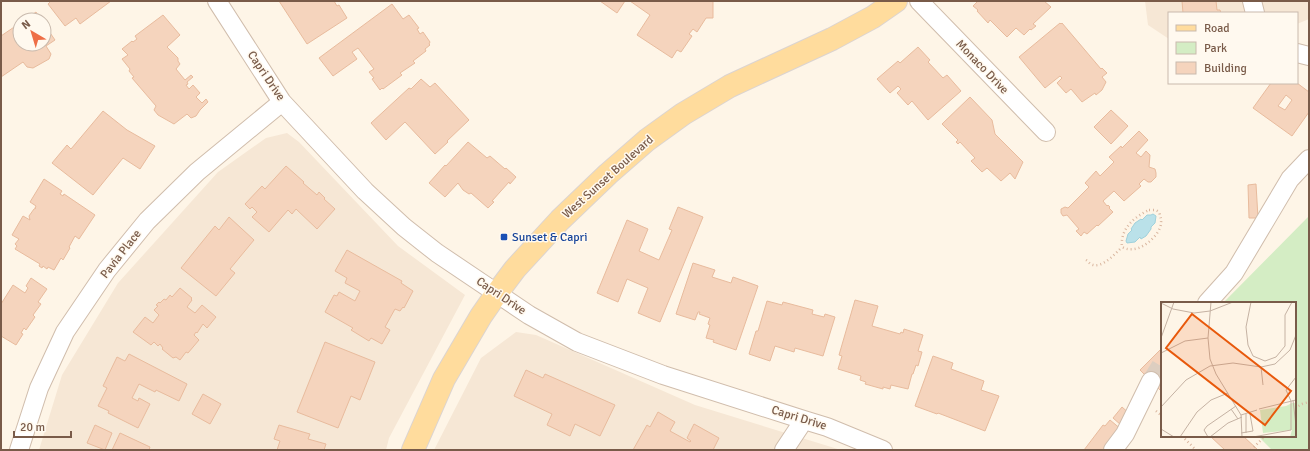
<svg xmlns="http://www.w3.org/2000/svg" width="1310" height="451" viewBox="0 0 1310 451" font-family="Signika,sans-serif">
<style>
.residential{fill:#f6e7d5}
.green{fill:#d4edc4}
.water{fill:#bae1e9;stroke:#a0d1db}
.building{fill:#f5d4bd;stroke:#e8bb9d;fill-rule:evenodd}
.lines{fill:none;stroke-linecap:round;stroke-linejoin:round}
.minor-tunnel{stroke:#ddcec0;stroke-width:18;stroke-dasharray:18 9;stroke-linecap:butt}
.minor-casing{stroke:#d0bdac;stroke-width:20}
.major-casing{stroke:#dcd4d0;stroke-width:24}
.path{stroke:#dab7a0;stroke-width:2.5;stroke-dasharray:1 3;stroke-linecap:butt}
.minor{stroke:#fff;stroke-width:18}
.major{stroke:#ffdc9d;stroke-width:22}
.transit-dot{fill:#1a4fb4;stroke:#fff9ef;stroke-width:1.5}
.labels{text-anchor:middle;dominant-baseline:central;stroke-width:3;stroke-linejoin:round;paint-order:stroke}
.street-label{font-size:12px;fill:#795b49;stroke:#fff9ef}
.transit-label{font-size:12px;fill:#164399;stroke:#fff9ef;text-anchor:start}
.inset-road{fill:none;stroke:#c5b2a3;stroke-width:1}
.view{fill:#e8590c;fill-opacity:0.15;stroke:#e8590c;stroke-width:2}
.inset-edge{fill:none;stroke:#795b49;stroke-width:2}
</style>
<rect width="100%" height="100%" fill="#fef5e7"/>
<path class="residential" d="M1145,1H1309V19L1297,24V13H1169V39L1148,25Z
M287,133L299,142L398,246L465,295L389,438L386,450H39L62,375L118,283L218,172L266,138Z
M516,332L536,335L695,405L841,450H434L481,358Z"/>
<path class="green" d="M1309,216V450H1272L1258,436H1295V303H1223Z"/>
<path class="water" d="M1153,214L1156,216L1155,223L1151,227V229L1146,236L1141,239L1140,237L1135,242L1127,243L1126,241L1128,234L1132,230L1131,229L1135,223L1141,219L1142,220L1147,215H1151Z"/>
<path class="building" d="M51,1H111L80,24L76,18L65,26L48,4Z
M279,1H334L337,6L339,5L347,18L307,44Z
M600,1H625L617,13Z
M630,1H713V18H706L697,32L693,29L689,34L692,36L681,52L677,50L672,58L637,35L650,15Z
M976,1H1044L1051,7L1033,24L1036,26L1031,30L1030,29L1024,35L1016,28L1007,37L990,20L988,23L977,11L978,10L973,6L977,2Z
M1182,1H1216L1217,10H1220L1221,13H1183Z
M392,4L403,19L409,15L419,28L417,29L420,34L423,32L430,42L429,44L430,45L425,49L426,51L413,61L415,63L400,73L402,75L383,89L382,88L380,90L372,79L374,78L369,72L374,69L358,48L352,52L357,59L333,76L319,58Z
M36,12L41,20H25Z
M163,15L180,35L167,47L178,58V61L180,64L176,69L185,80L191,75L193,77L187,82L188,84L186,85L189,89L193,85L200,93L196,97L202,103L206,99L208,102L200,110L196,116L191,118L187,114L174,124L158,115L154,110L156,106L132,78L134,77L129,71L130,69L122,59L128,55L122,49L132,41L133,42L137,39L135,36Z
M20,23V44H44V24L55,40L46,46L51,54L49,59L33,68L27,67L23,62L1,77V36Z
M1060,23L1061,24L1062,23L1101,69L1102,68L1107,73L1102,77L1106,82L1102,90L1096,95L1095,93L1082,102L1071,89L1066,93L1057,83L1062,78L1060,76L1045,88L1019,57Z
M918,47L930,60L928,62L943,78L947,75L961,91L928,120L912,101L908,105L897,93L901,89L898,86L890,93L877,79L898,61L900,63Z
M421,79L430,87L435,83L469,120L447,141L448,142L435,154L405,122L386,140L371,123L409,88L411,89Z
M1271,83H1297L1309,92V112L1292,136L1253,108ZM1286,95L1292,100L1285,110L1278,106Z
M970,97L992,120L995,134L1023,162L1015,179L1010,173L1001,181L987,168L982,172L971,161L975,158L960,142L958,144L956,142L958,140L942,124Z
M1111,110L1128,126L1111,144L1094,127Z
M103,111L127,130L155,146L140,169L123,158L93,195L52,163L67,145L71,149Z
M1139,131L1148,140L1136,153L1141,157L1146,151L1150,155L1149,167L1155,169L1156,173V177L1151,182H1148L1144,179L1139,184L1141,186L1124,201L1114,191L1103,201L1107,206L1108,205L1110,207L1109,208L1113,212L1098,226L1097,225L1087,234L1084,232L1081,236L1076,231L1079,229L1067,215L1063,216L1061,213V209L1065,207L1068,208L1089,187L1085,183L1096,171L1100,176L1114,162L1109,157L1121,146L1122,148Z
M468,142L487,158L490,156L505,169L506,168L516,177L510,184L509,182L492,201L494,202L488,208L471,193L469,194L463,190L458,183L445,197L429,183L445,165L446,166Z
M286,166L304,182L303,183L317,195L319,192L325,198L324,199L335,209L317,229L296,209L292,214L288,210L269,232L252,217L257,212L252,207L250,209L245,204L262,186L265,189Z
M44,179L62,191L60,194L63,196L64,194L95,215L79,239L75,236L69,247L70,248L63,260L61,258L54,270L48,267L47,269L43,266L42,268L39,266L40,264L15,249L17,246L15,244L19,239L12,235L23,216L30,220L29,216L34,209L36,208H35L36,206L30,202Z
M1256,184L1258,218H1249L1248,185Z
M678,207L703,217L660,322L638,313L648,288L627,279L618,302L597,293L627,220L648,229L639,251L659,260L672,230L669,229Z
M229,217L254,240L230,269L235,273L216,296L181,268L215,226L219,230Z
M347,250L402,281L401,283L413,291L404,308L403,307L400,311L395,309L385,327L390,330L382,344L371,338L369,341L351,330L353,328L325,312L334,295L337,296L339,292L355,301L360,291L345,283L347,278L335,271Z
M693,263L715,270L712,277L731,283L733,277L758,286L736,350L713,342L714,340L706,338L710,325L708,324L710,318L699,314L700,312H698L695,320L676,314Z
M31,278L47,289L38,302L41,304L33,315L35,317L26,330L24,328L21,333L23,334L16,345L1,336V304L13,285L25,293L28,288L26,286Z
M180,288L192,298L191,299L192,300L187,307L195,313L202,305L216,317L207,328L203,324L197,333L196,332L194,335L199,340L188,353L186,352L180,360L176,357L173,358L162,349L163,348L160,344L158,346L154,342L151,345L133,332L145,317L153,323L159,315L154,310L158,306L156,305L159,302L160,303L164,299L166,300L170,295L172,297Z
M855,300L878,306L872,326L900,334L901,332L903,333L904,329L923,335L918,351L922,352L918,366L916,365L913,374H912L908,389L891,385L890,389L883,387V389L865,384L866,382L860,380L861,376L838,369L842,356L839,355Z
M767,301L782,305L783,302L813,310L812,314L824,317L825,314L835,317L823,356L795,348L794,352L775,346L770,361L749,354L756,331H758Z
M325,342L375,362L360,400L351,396L338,428L297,412Z
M1161,349L1162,350V392L1140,370Z
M129,354L187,384L179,401L156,390L155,392L139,384L132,398L138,401L139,398L150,404L138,428L108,413L109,411L98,406L107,388L103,386L117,357L125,361Z
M933,356L953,363L951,369L984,381L981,390L999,396L985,431L938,413L937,414L915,406Z
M526,370L543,378L545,374L615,405L600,436L575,424L570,436L547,425L552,414L514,396Z
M203,394L221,404L210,424L192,414Z
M1122,407L1131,415L1121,425L1113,418Z
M658,412L675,422L670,431L690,442L691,441L687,438L694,424L719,438L713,450H633L647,425L650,427Z
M1110,420L1122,430L1107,450H1084L1103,425L1105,426Z
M95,425L112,433L105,450L87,443Z
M279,425L310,434L308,439L326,444L324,450H277L280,441L274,439Z
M120,433L150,447L149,450H112Z
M1210,436H1243L1258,450H1225Z"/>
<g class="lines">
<path class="minor-tunnel" d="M1151,381L1162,363"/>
<g class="minor-casing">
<path id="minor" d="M217,1L282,102L365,191L404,227L437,253L529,315L577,342L663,375L804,420L827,427L883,450
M919,1L1046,132
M1252,1L1255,13
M1297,53L1309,56
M1207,303L1234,273L1290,179L1309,159
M19,450L39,388L65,332L107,270L147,221L197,172L282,102
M784,450L804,420
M1113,450L1125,434L1151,381"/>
</g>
<g class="major-casing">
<path id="major" d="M413,450L444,379L481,316L497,293L515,269L560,220L608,174L647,140L683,114L730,86L832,39L873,17L896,1"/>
</g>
<path class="path" d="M1149,210H1156L1159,212C1161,218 1162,222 1160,228C1154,241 1136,255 1122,247C1120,229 1134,217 1149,210Z
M1086,260C1088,261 1089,263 1091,264C1101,270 1116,253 1122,247
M1295,408L1302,404L1309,402
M1156,411L1162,416
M1182,436L1196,450
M1251,450L1265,436"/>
<use href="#minor" class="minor"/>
<use href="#major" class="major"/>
</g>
<rect class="transit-dot" x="500" y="233" width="8" height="8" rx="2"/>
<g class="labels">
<g class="street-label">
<text transform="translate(982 67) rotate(46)">Monaco Drive</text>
<text transform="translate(266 76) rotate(56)">Capri Drive</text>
<text transform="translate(608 177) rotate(-42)">West Sunset Boulevard</text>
<text transform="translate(121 254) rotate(-52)">Pavia Place</text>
<text transform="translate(501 296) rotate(34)">Capri Drive</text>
<text transform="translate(799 418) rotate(17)">Capri Drive</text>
</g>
<g class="transit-label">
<text x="512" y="237">Sunset &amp; Capri</text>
</g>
</g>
<g transform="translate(1161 302)">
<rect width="135" height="135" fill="#fef5e7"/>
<path d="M131,101H135L134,135H129L131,128L102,131L99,108L125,104Z" fill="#d4edc4"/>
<path class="inset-road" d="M50,0L47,36L49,57L55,72L80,113M90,0L85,25L87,43L92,54L104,59L115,55L124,44V13L131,0M0,1L12,7L33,11L49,9L72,0M0,36L13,0M0,51L24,39L47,36M100,65L102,83M132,98L135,124M0,105L25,78L49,64L72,61L100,65L114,62L129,48L135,33M70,107L77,117M98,107L135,98M85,112V131M0,127L13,135M80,131L92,129L89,112M19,135L36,110L50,98L67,91M47,135L43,128L46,124L75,104M49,135L67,121L81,115M81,135L80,113L96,108M92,135L130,128V99L125,88L135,75"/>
<path class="view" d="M31,12L130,89L104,123L5,46Z"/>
<rect width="135" height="135" class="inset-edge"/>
</g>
<rect width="1310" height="451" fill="none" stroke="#795b49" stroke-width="4"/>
<rect x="1168" y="12" width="130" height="72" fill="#fff9ef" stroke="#c9baad"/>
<rect x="1176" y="25" width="20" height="6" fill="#ffdc9d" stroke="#c9baad"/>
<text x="1204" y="32" font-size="12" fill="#795b49">Road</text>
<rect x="1176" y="42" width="20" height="12" fill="#d4edc4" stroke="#c9baad"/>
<text x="1204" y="52" font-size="12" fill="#795b49">Park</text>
<rect x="1176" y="62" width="20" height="12" fill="#f5d4bd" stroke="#c9baad"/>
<text x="1204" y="72" font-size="12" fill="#795b49">Building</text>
<g transform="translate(32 32) rotate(322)"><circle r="19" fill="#fff9ef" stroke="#c9baad"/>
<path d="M0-3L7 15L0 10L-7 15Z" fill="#ee6e46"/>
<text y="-6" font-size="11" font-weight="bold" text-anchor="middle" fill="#795b49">N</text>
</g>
<path d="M14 431v6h57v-6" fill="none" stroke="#795b49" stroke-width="2"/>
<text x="20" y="431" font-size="12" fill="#795b49" stroke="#fff9ef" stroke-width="3" paint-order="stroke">20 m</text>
</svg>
